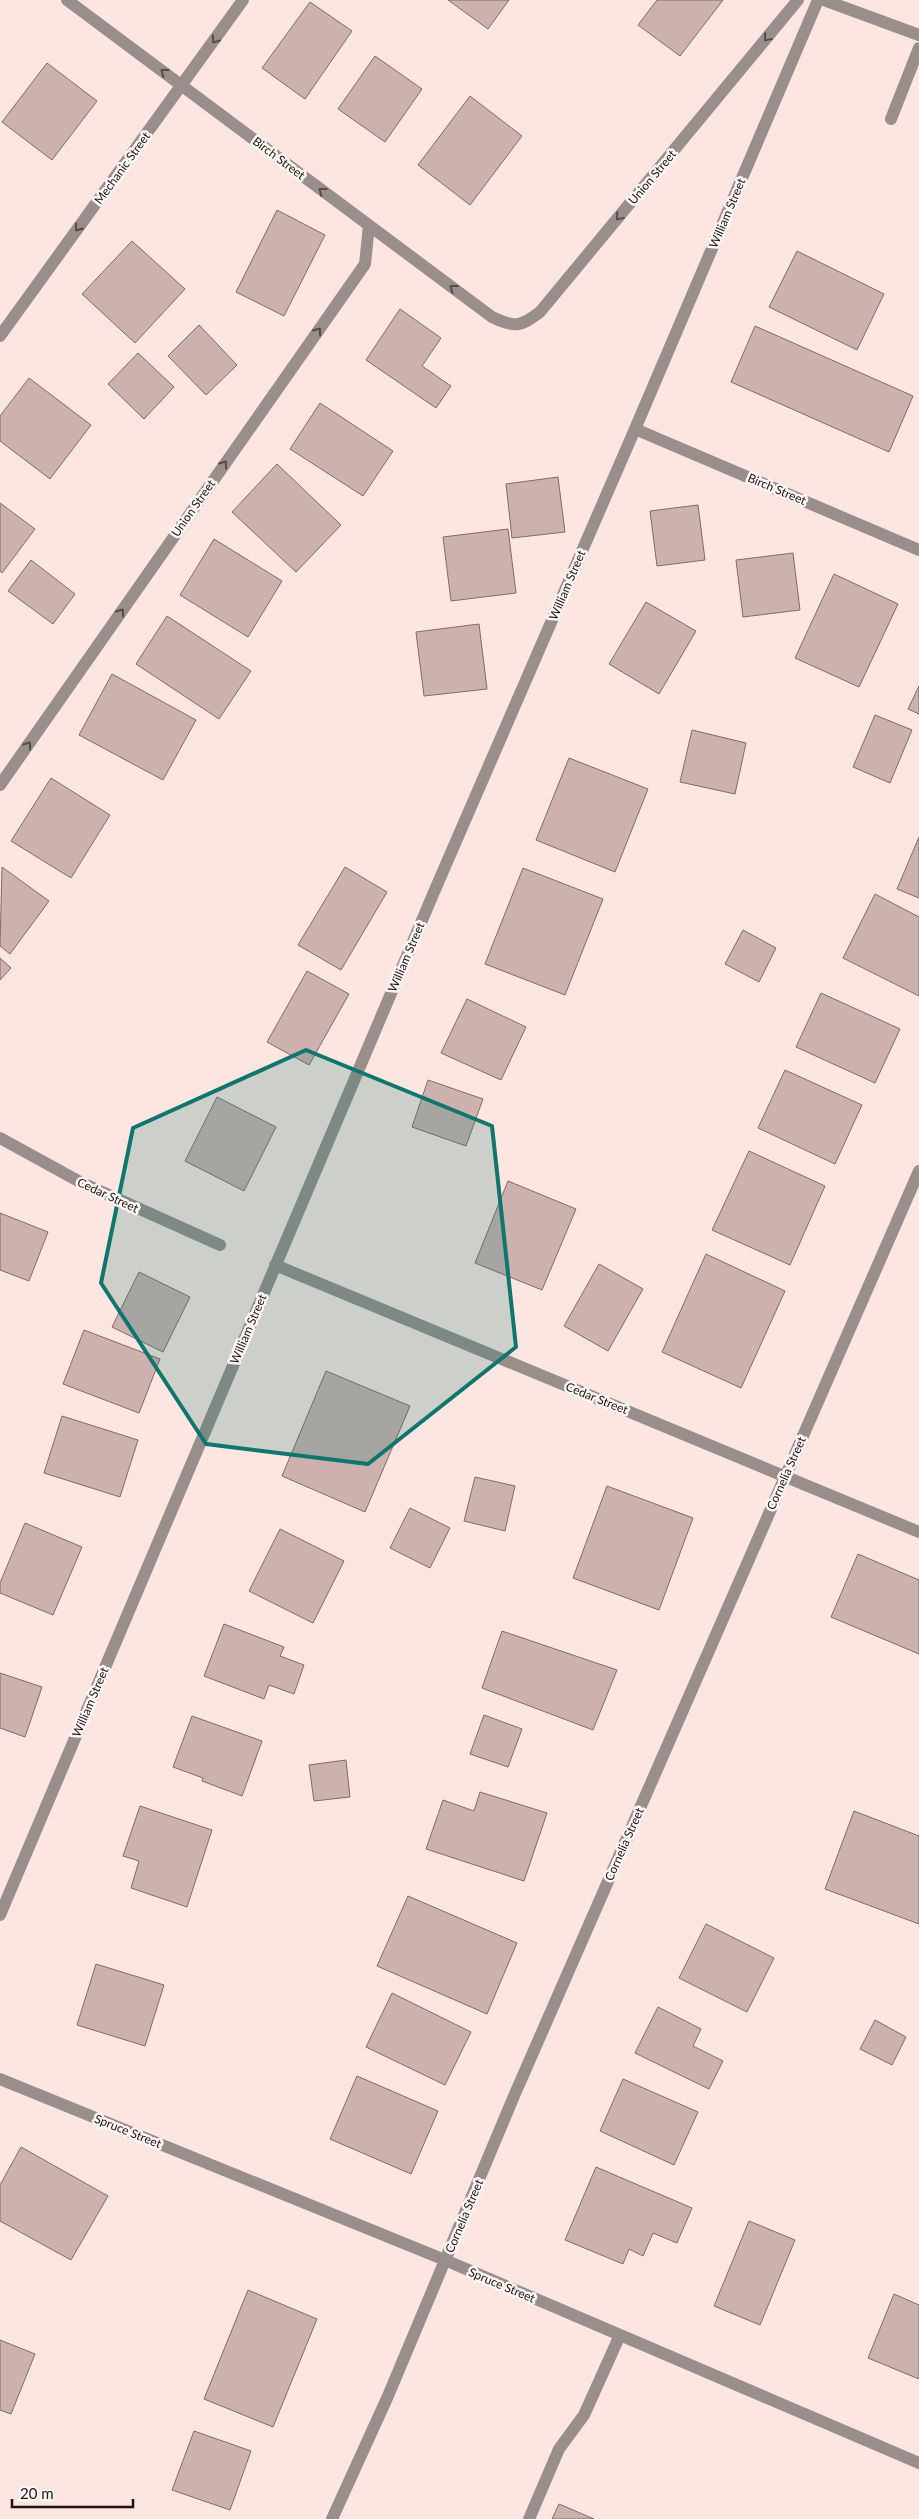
<svg xmlns="http://www.w3.org/2000/svg" width="919" height="2519" viewBox="0 0 919 2519" font-family="Lato,sans-serif">
<style>
.building{fill:#cdb1ae;stroke:#836a66}
.lines{fill:none;stroke-linecap:round;stroke-linejoin:round}
.minor{stroke:#9a8e8c;stroke-width:12}
.oneway{stroke:#564b49}
.marked{fill:#0f766e;fill-opacity:0.2;stroke:#0f766e;stroke-width:4;stroke-linejoin:round}
.labels{text-anchor:middle;dominant-baseline:central;stroke-width:5;stroke-linejoin:round;paint-order:stroke}
.street-label{font-size:12px;fill:#1e1513;stroke:#fdf7f6}
</style>
<rect width="100%" height="100%" fill="#fde5e2"/>
<path class="building" d="M448,0H509L488,29Z
M657,0H723L680,56L638,25Z
M310,2L352,31L305,99L262,68Z
M375,56L422,89L385,142L338,109Z
M47,63L97,101L52,160L2,122Z
M470,96L522,136L470,205L418,165Z
M277,210L325,235L284,316L236,292Z
M132,241L185,289L135,343L82,294Z
M797,251L884,294L857,350L769,307Z
M400,309L441,338L422,366L451,386L436,408L366,360Z
M199,325L237,365L206,395L168,356Z
M755,326L913,396L889,452L731,382Z
M138,353L174,387L144,419L108,384Z
M29,378L91,425L50,479L0,441V416Z
M320,403L393,451L363,496L290,449Z
M277,464L341,525L296,572L232,512Z
M558,477L565,532L512,538L506,484Z
M0,503L35,529L2,573L0,571Z
M698,505L705,560L657,566L650,511Z
M508,529L516,593L451,601L443,537Z
M214,539L282,581L248,637L180,595Z
M793,553L800,610L743,617L736,560Z
M31,560L75,594L53,624L8,591Z
M834,574L898,604L859,687L795,658Z
M646,602L696,631L659,694L609,664Z
M167,616L251,671L219,719L136,664Z
M479,624L487,689L424,696L416,632Z
M112,674L196,720L163,780L79,735Z
M919,686V714L908,709Z
M875,715L912,730L890,783L853,767Z
M692,730L746,743L735,794L680,782Z
M569,758L648,789L615,872L536,840Z
M51,778L110,815L71,878L11,841Z
M919,837V898L897,889Z
M2,867L49,901L10,954L0,946Z
M345,867L387,892L341,970L298,945Z
M523,868L603,899L565,995L485,964Z
M875,894L919,917V996L843,958Z
M743,930L776,948L759,982L725,964Z
M0,958L11,968L0,980Z
M307,971L349,994L309,1065L267,1042Z
M821,993L900,1029L875,1083L796,1047Z
M467,999L526,1027L501,1080L441,1053Z
M785,1070L862,1105L835,1164L758,1128Z
M428,1080L483,1099L466,1146L412,1127Z
M217,1097L276,1127L244,1191L185,1161Z
M749,1151L825,1186L790,1265L712,1230Z
M508,1181L576,1209L542,1290L475,1263Z
M0,1213L48,1232L29,1281L0,1270Z
M706,1254L785,1291L741,1388L662,1352Z
M599,1264L643,1289L608,1351L564,1326Z
M139,1272L190,1297L163,1352L112,1327Z
M84,1330L160,1359L139,1413L63,1384Z
M326,1371L410,1406L365,1512L282,1476Z
M62,1416L138,1440L120,1497L44,1473Z
M475,1477L515,1486L505,1531L464,1521Z
M607,1486L693,1518L659,1610L573,1578Z
M410,1508L450,1528L430,1568L390,1548Z
M25,1523L82,1547L53,1615L0,1593V1583Z
M280,1529L344,1561L313,1623L249,1591Z
M858,1554L919,1580V1654L831,1617Z
M224,1624L284,1647L280,1656L304,1665L294,1694L269,1685L264,1699L204,1676Z
M502,1631L617,1670L593,1730L482,1688Z
M0,1673L42,1687L25,1737L0,1728Z
M484,1715L522,1729L508,1767L470,1754Z
M192,1716L262,1741L242,1796L202,1781L203,1778L173,1767Z
M346,1760L350,1797L314,1801L309,1765Z
M480,1792L547,1813L524,1881L426,1849L443,1800L474,1811Z
M140,1806L212,1830L187,1907L131,1888L139,1861L123,1856Z
M854,1811L919,1836V1924L825,1889Z
M408,1896L517,1943L487,2014L377,1966Z
M706,1924L774,1958L747,2012L679,1978Z
M96,1964L164,1985L145,2046L77,2025Z
M392,1993L471,2032L445,2085L366,2047Z
M658,2007L701,2029L693,2046L723,2061L709,2089L635,2053Z
M875,2020L906,2037L892,2065L860,2049Z
M357,2076L438,2111L411,2174L330,2139Z
M623,2079L698,2112L674,2165L600,2131Z
M21,2147L108,2196L71,2260L0,2221V2185Z
M596,2167L692,2208L677,2243L653,2233L643,2256L629,2249L623,2264L565,2240Z
M749,2221L795,2240L760,2325L714,2306Z
M248,2290L317,2319L273,2427L204,2399Z
M894,2294L919,2305V2379L868,2358Z
M0,2340L35,2354L11,2414L0,2410Z
M194,2431L251,2451L230,2510L172,2490Z
M559,2504L594,2519H552Z"/>
<g class="lines">
<path class="minor" d="M67,0L492,317C515,328 520,327 540,312L798,0
M824,0L919,35
M891,119L919,48
M0,336L243,0
M635,429L919,550
M0,785L365,264L369,225
M0,1138L82,1183L220,1245
M275,1265L919,1532
M0,1915L437,885L635,429L818,0
M0,2079L445,2260L919,2463
M332,2519L388,2396L514,2096L919,1171
M529,2519L559,2449L584,2415L620,2335"/>
</g>
<defs><path id="oneway-chevron" d="M-2-3.5L2.5 0L-2 3.5" fill="none" stroke-width="1.6" stroke-linecap="round" stroke-linejoin="round" transform="scale(1.25)"/></defs>
<g class="oneway">
<use href="#oneway-chevron" transform="translate(767 38) rotate(130)"/>
<use href="#oneway-chevron" transform="translate(215 40) rotate(126)"/>
<use href="#oneway-chevron" transform="translate(164 72) rotate(-143)"/>
<use href="#oneway-chevron" transform="translate(322 191) rotate(-143)"/>
<use href="#oneway-chevron" transform="translate(619 217) rotate(130)"/>
<use href="#oneway-chevron" transform="translate(78 228) rotate(126)"/>
<use href="#oneway-chevron" transform="translate(453 288) rotate(-143)"/>
<use href="#oneway-chevron" transform="translate(318 331) rotate(-55)"/>
<use href="#oneway-chevron" transform="translate(224 464) rotate(-55)"/>
<use href="#oneway-chevron" transform="translate(121 612) rotate(-55)"/>
<use href="#oneway-chevron" transform="translate(28 745) rotate(-55)"/>
</g>
<path class="marked" d="M306,1050L492,1126L516,1347L368,1464L206,1444L101,1283L133,1128Z"/>
<g class="labels">
<g class="street-label">
<text transform="translate(279 158) rotate(37)">Birch Street</text>
<text transform="translate(122 168) rotate(-54)">Mechanic Street</text>
<text transform="translate(652 177) rotate(-50)">Union Street</text>
<text transform="translate(727 213) rotate(-67)">William Street</text>
<text transform="translate(777 489) rotate(23)">Birch Street</text>
<text transform="translate(193 508) rotate(-55)">Union Street</text>
<text transform="translate(567 585) rotate(-67)">William Street</text>
<text transform="translate(406 957) rotate(-67)">William Street</text>
<text transform="translate(108 1195) rotate(25)">Cedar Street</text>
<text transform="translate(248 1329) rotate(-67)">William Street</text>
<text transform="translate(597 1398) rotate(22)">Cedar Street</text>
<text transform="translate(786 1473) rotate(-66)">Cornelia Street</text>
<text transform="translate(90 1702) rotate(-67)">William Street</text>
<text transform="translate(624 1844) rotate(-66)">Cornelia Street</text>
<text transform="translate(128 2131) rotate(22)">Spruce Street</text>
<text transform="translate(464 2216) rotate(-67)">Cornelia Street</text>
<text transform="translate(502 2285) rotate(23)">Spruce Street</text>
</g>
</g>
<path d="M12 2499v8h121v-8" fill="none" stroke="#1e1513" stroke-width="2.5"/>
<text x="20" y="2499" font-size="15" fill="#1e1513" stroke="#fdf7f6" stroke-width="4" paint-order="stroke">20 m</text>
</svg>
